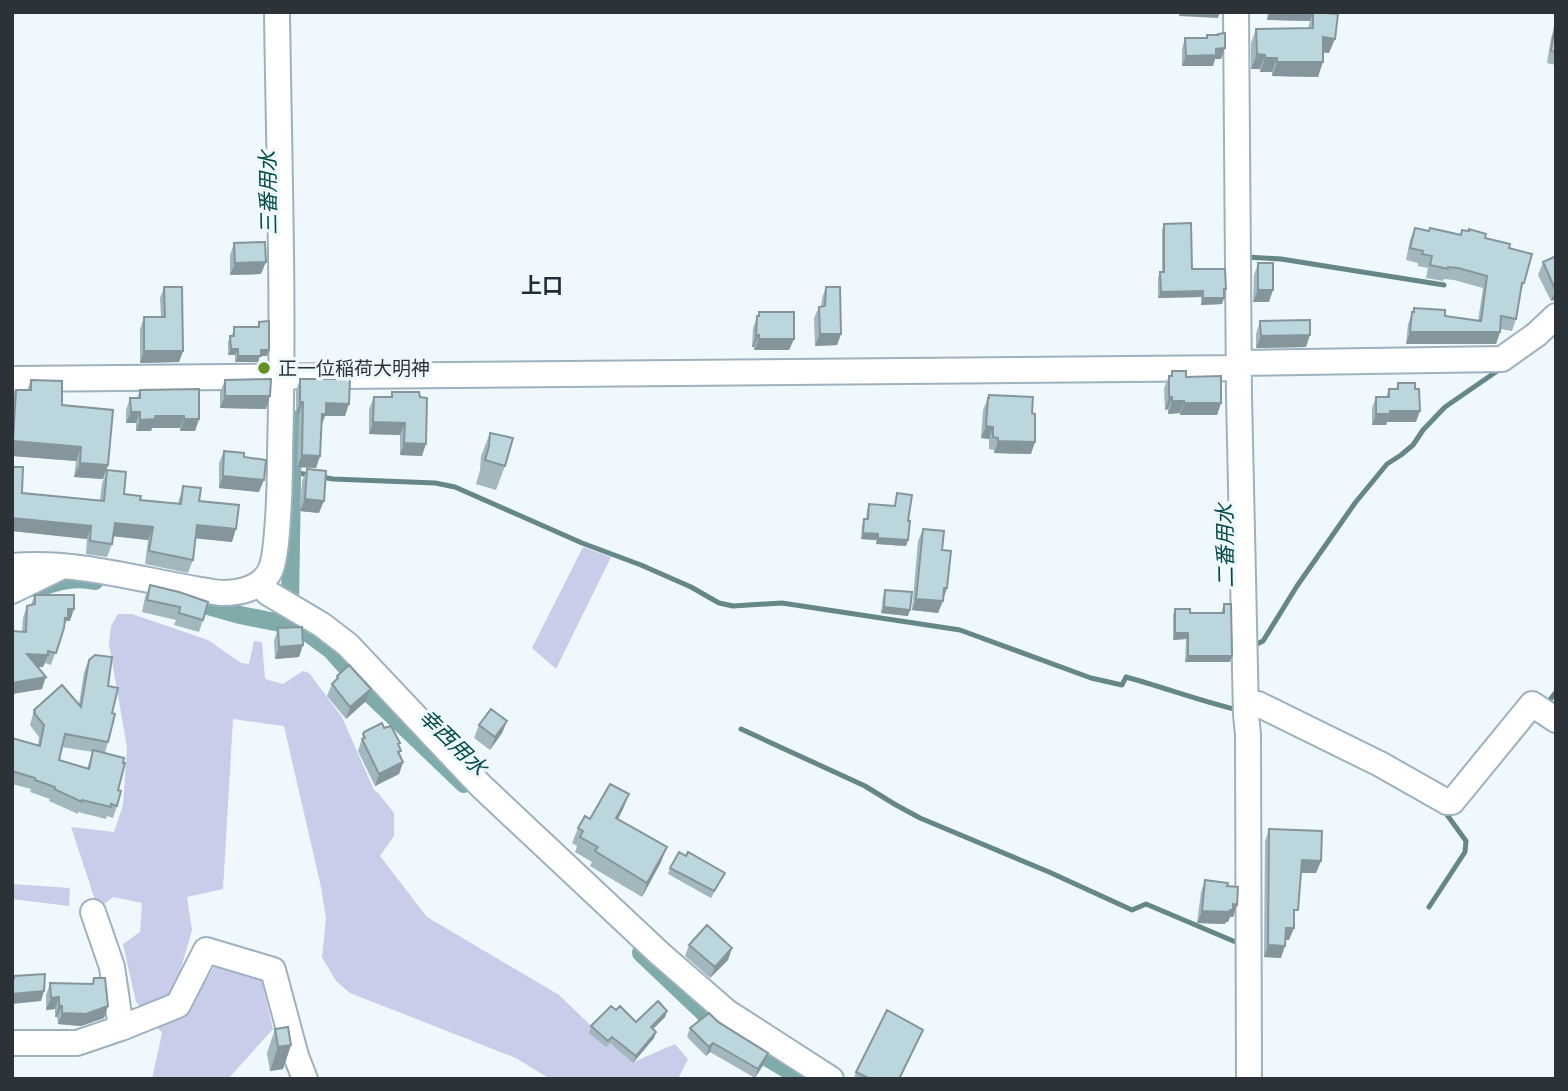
<svg xmlns="http://www.w3.org/2000/svg" width="1568" height="1091" viewBox="0 0 1568 1091" font-family="Raleway,'Noto Sans JP',sans-serif">
<style>
.green{fill:#c8cdea}
.lines{fill:none;stroke-linecap:round;stroke-linejoin:round}
.stream{stroke:#668788;stroke-width:5}
.canal{stroke:#7fabaa;stroke-width:18}
.minor-casing{stroke:#9db1bf;stroke-width:28}
.minor{stroke:#fff;stroke-width:24}
.wall{fill:#a2b8be;fill-rule:evenodd}
.shaded-wall{fill:#84969b}
.building{fill:#bcd6dd;stroke:#84969b;stroke-width:2}
.poi-dot{fill:#629024;stroke:#eff8fd;stroke-width:2.5}
.labels{text-anchor:middle;dominant-baseline:central;stroke-width:7;stroke-linejoin:round;paint-order:stroke}
.poi-label{font-size:19px;fill:#2b3339;stroke:#eff8fd;text-anchor:start}
.water-label{font-size:21px;font-style:italic;fill:#034a49;stroke:#eff8fd}
.neighbourhood-label{font-size:21px;font-weight:bold;fill:#1e2f3a;stroke:#eff8fd}
</style>
<rect width="100%" height="100%" fill="#eff8fd"/>
<path class="green" d="M583,547L611,557L556,669L532,648Z
M118,614H132L208,640L241,663L249,664L254,641L262,642L265,679L283,684L303,671L309,673L342,717L374,790L379,794L394,813V836L380,856L427,917L559,995L607,1041L636,1061L675,1044L688,1059L678,1079H550L516,1058L350,993L336,981L322,957L326,918L321,887L284,726L233,719L223,889L187,897L192,930L177,982L198,994L215,965L261,977L273,1029L228,1079H152L162,1033L136,1002L123,944L140,932L142,903L113,897L98,909L71,827L114,832L123,805L127,747L109,644L111,626Z
M12,884L70,888L69,906L12,899Z"/>
<g class="lines">
<path class="stream" d="M1246,257L1281,259L1444,285
M292,472L333,479L435,483L455,487L582,543L641,565L691,587L719,603L733,606L782,603L960,630L1091,678L1122,685L1126,677C1163,687 1200,701 1238,710
M1251,647L1263,641L1297,586L1355,503L1387,464L1401,455L1413,445L1423,430L1445,407L1503,367
M1549,701L1556,692
M741,729L865,786L896,805L920,818L1049,872L1132,910L1146,904L1238,943
M1429,907L1465,852L1466,841L1445,812L1446,809"/>
<path class="canal" d="M37,589C55,582 75,576 95,581
M187,600L240,615L290,625L309,634L331,650L371,695L464,784
M290,604L293,419
M641,953L722,1030
M746,1045L803,1079"/>
<g class="minor-casing">
<path id="minor" d="M1236,12L1239,395L1246,715L1248,734L1249,1079
M1240,363L1502,359L1537,334L1556,316
M12,379L1240,368
M12,566C85,560 151,584 221,593C240,593 262,589 271,569C274,561 275,552 276,543C279,513 280,483 280,453C284,306 279,159 277,12
M260,584L268,593L322,625L348,645L481,786L659,953L727,1012L831,1079
M12,591L59,568
M1246,703L1258,704L1380,764L1447,802H1452L1532,704L1556,720
M93,912L112,967L121,1028
M12,1043H77L121,1028L178,1005L206,950L273,970L296,1056L305,1079"/>
</g>
<use href="#minor" class="minor"/>
</g>
<path class="wall" d="M1268,12H1319L1329,53L1323,52L1318,77L1272,76V72H1260V69H1251V43L1256,29L1308,28L1310,21L1267,20Z
M1555,26H1556V65L1547,63L1551,38Z
M1207,35L1221,59H1215L1213,66H1182V49L1185,38H1206Z
M1164,224L1192,269L1224,294V298L1222,304L1201,305V297L1158,298V278L1160,272H1162V230Z
M1415,228L1429,231L1460,235L1462,230L1485,238L1509,248L1524,283L1520,293L1516,319L1512,331L1501,329L1496,344H1406L1408,324L1414,308L1445,316L1478,321L1483,288L1454,280L1444,279L1443,281L1426,278L1428,268L1418,266V263L1406,260L1410,240Z
M234,243L261,274L230,275V255Z
M1556,256V299L1551,301L1538,275L1543,262Z
M1258,263L1269,302H1253L1254,275Z
M164,287L183,351L179,362L140,363V329L144,317H161L160,298Z
M826,287L841,334L837,345L815,346L814,318L819,307H821L822,298Z
M759,312L794,339L789,350H754V347H752L753,328Z
M1260,321L1306,347L1256,348V334Z
M259,322L269,350L267,356H260L258,362H235V355H228V342L230,336H232L234,327H257Z
M1172,371L1186,377L1221,403L1217,415H1180V413L1168,414V409L1165,410L1164,388L1169,376H1170Z
M300,379L345,416H325L322,425L320,456L316,468L297,467L299,414H296V391Z
M31,380L62,405L108,465L103,479L74,477L76,461L12,456V400L16,390H27Z
M225,380L266,409L220,408V392Z
M1398,383L1416,422H1387L1386,425H1372V408L1376,397H1386L1389,389H1396Z
M140,390L199,419L195,431H180V428H152L151,431H136V423H126V410L130,398H137Z
M392,392L422,456L400,455V435L369,434V409L374,397H391Z
M989,395L1031,454L994,453V450L989,449V439L981,438L983,410Z
M490,433L505,466L496,490L476,484L480,470L481,456Z
M224,451L259,492L219,488V463Z
M12,467L22,493L100,500L102,483L107,470L124,494L140,500L178,503L183,486L199,501L232,542L195,538L193,560L188,573L145,564L148,540L113,536L112,544L107,557L86,554L87,539L12,531Z
M307,469L319,513L300,511L302,481Z
M897,493L908,521V540L906,546L876,544V540L861,539L862,525L864,519H866L867,510L869,504L894,506Z
M923,529L942,550L947,588L938,613L912,610L918,541Z
M150,585L203,620L199,632L174,625L176,620L142,612L145,597Z
M885,590L908,616L881,613L883,596Z
M35,595L70,621H66L51,665L45,663L43,667H38L42,689L12,694V631H22L23,618L27,606L31,604Z
M1224,604L1230,662H1185L1186,639L1173,640V615L1175,609L1190,613H1221Z
M278,628L303,645L299,657L275,659L274,641Z
M89,660L108,686L112,713L108,742L105,753L118,790L117,806L113,818L107,816L106,819L78,812V814L49,801L50,799L30,792L31,789L12,784V738L38,745L39,737L30,725L34,710L79,704L84,672ZM62,747L93,752L87,768L59,760Z
M337,676L366,701L346,719L327,696L332,684L335,681Z
M507,721L502,733L490,750L474,738L479,725Z
M384,728L399,746L400,754L403,762L399,774L375,786L358,751L364,732Z
M629,794L623,809L618,819L661,862L642,897L590,866L592,862L575,852L577,846L572,843L578,828Z
M1269,829L1321,861L1316,873H1301L1289,940H1285L1281,958L1264,957L1265,841Z
M670,868L725,873L722,879L711,898L668,874Z
M1205,880L1227,886L1237,905L1233,917H1230L1228,922H1226L1225,924L1197,923L1201,892Z
M689,945L732,948L728,960L710,978L685,956Z
M94,978L108,1006L104,1018L81,1026L58,1024L57,1017H55V1009L46,1010V995L50,983L92,984Z
M616,1010L636,1022L667,1011L665,1017L653,1029L654,1038L633,1063L610,1043L606,1047L589,1033L591,1026Z
M718,1022L768,1053L765,1062L755,1078L710,1052L706,1056L687,1037L690,1028Z
M275,1029L291,1045L283,1069L270,1071L267,1053Z
M923,1030L900,1079L854,1078L856,1072Z"/>
<path class="shaded-wall" d="M1180,12H1220L1218,18L1179,16Z
M1270,12H1313L1310,21L1267,20Z
M1323,37L1335,39L1329,53L1318,52Z
M1225,48L1221,59H1215L1213,66H1182L1186,56L1216,49Z
M1257,54L1265,55L1260,69H1251Z
M1265,58H1277L1272,72H1260Z
M1277,62H1323L1318,77L1272,76Z
M266,262L261,274L230,275L235,263Z
M1556,289V299L1551,301Z
M1258,290H1273L1269,302H1253Z
M1203,291L1201,297L1158,298L1161,292Z
M1203,298H1224L1222,304L1201,305Z
M1410,332H1500L1496,344H1406Z
M820,334H841L837,345L815,346Z
M756,335H759L754,347H752Z
M1310,335L1306,347L1256,348L1261,336Z
M759,339H794L789,350H754Z
M231,349H238L235,355H228Z
M261,350H269L267,356H260L258,362H235L238,356Z
M144,351H183L179,362L140,363Z
M225,396H270L266,409L220,408Z
M1169,397H1172L1168,409L1165,410Z
M1172,401H1184L1180,413L1168,414Z
M300,402H303L299,414H296Z
M326,403L349,404L345,416H325L321,426H318Z
M1184,403H1221L1217,415H1180Z
M1390,411H1420L1416,422H1387L1386,425H1372L1376,414Z
M131,412H140L136,423H126Z
M155,416H184L180,428H152L151,431H136L140,420Z
M184,419H199L195,431H180Z
M373,422L405,423L400,435L369,434Z
M986,426L993,427L989,439L981,438Z
M13,441L81,447L76,461L12,456Z
M998,441L1035,442L1031,454L994,453Z
M404,443L426,444L422,456L400,455Z
M302,455L320,456L316,468L297,467Z
M80,463L108,465L103,479L74,477Z
M223,476L264,480L259,492L219,488Z
M305,499L324,501L319,513L300,511Z
M12,518L91,526L87,539L12,531Z
M115,523L153,527L148,540L111,536Z
M197,525L236,529L232,542L192,538Z
M863,533L878,534L876,540L861,539Z
M878,538L908,540L906,546L876,544Z
M944,588H947L943,600Z
M916,599L943,601L938,613L912,610Z
M884,607L910,610L908,616L881,613Z
M68,609H74L70,621H66L63,630H60Z
M1175,633H1188L1186,639L1173,640Z
M303,645L299,657L275,659L279,647Z
M27,654L48,655L43,667L22,666Z
M1188,656H1232L1230,662H1185Z
M46,677L42,689L12,694V683Z
M371,689L366,701L346,719L350,707Z
M507,721L502,733L490,750L495,737Z
M403,762L399,774L375,786L379,774Z
M629,794L623,809L611,833L616,818Z
M667,847L661,862L642,897L647,883Z
M1302,860L1321,861L1316,873H1297Z
M1233,904L1237,905L1233,917H1230L1228,922H1226L1225,924L1197,923L1202,911Z
M1286,928H1294L1289,940H1281Z
M1268,945L1285,946L1281,958L1264,957Z
M732,948L728,960L710,978L715,967Z
M44,991L41,1001L12,1004V994Z
M59,997L55,1009L46,1010L51,998Z
M59,1005L62,1006L57,1017H55Z
M108,1006L104,1018L81,1026L58,1024L62,1013Z
M667,1011L665,1017L648,1034L651,1027Z
M656,1032L654,1038L633,1063L636,1056Z
M713,1043L710,1052L706,1056L709,1047Z
M291,1045L283,1069L270,1071L278,1047Z
M768,1053L765,1062L755,1078L758,1069Z"/>
<path class="building" d="M1313,12L1338,14L1335,39L1323,37V62H1277V58H1265V55L1257,54L1256,29L1313,28Z
M1555,26H1556V52L1551,51Z
M1225,33V48L1216,49V55L1186,56L1185,38H1207V35H1218V34Z
M1191,223L1192,269H1225L1226,289H1224V298H1203V291L1161,292L1160,272H1164V224Z
M1415,228L1429,231L1430,228L1461,235L1462,230L1469,231V229L1486,234L1485,238L1510,244L1509,248L1532,254L1524,283H1522L1516,319L1501,316L1500,332H1410L1412,312H1414V308L1445,310V316L1481,321L1487,276L1458,268L1448,267V269L1430,265L1432,256L1422,254L1423,251L1410,248Z
M265,242L266,262L235,263L234,243Z
M1556,256V289H1555L1543,262Z
M1258,263H1273V290H1258Z
M164,287H182L183,351H144V317H165Z
M826,287H840L841,334H820L819,307L825,306Z
M759,312H794V339H759V335H756L757,316H759Z
M1310,320V335L1261,336L1260,321Z
M269,321V350H261V356H238V349H231L230,336H234V327H259V322Z
M1172,371H1186V377L1221,376V403H1184V401H1172V397H1169V376H1172Z
M271,379L270,396H225V380Z
M300,379H350L349,404L326,403V414H322L320,456L302,455L303,402H300Z
M31,380L62,381V405L113,410L108,465L80,463L81,447L13,441L16,390H31Z
M1398,383H1415V389H1419L1420,411H1390V414H1376V397H1389V389H1398Z
M199,389V419H184V416H155V419L140,420V412H131L130,398H140V390Z
M392,392H419L420,397L427,398L426,444L404,443L405,423L373,422L374,397H392Z
M989,395L1033,397L1032,413L1035,414V442L998,441V438L993,437V427L986,426L988,398H989Z
M490,433L513,438L505,466L485,460L489,446Z
M224,451L244,453V457L266,460L264,480L223,476Z
M12,467H23L22,493L104,501L107,470L126,472L124,494L141,496L140,500L181,504L183,486L201,488L199,501L239,505L236,529L197,525L193,560L149,551L153,527L115,523L112,544L90,541L91,526L12,518Z
M307,469L326,471L324,501L305,499Z
M897,493L912,495L908,521H910L908,540L878,538V534L863,533L864,519H868L869,504L895,506Z
M923,529L944,531L942,550L951,551L947,588H944L943,601L916,599Z
M150,585L179,592L208,602L203,620L179,613L180,607L147,600Z
M885,590L912,592L910,610L884,607Z
M35,595H74V609H68V618H65L64,628L56,653L48,651V655L27,654L46,677L12,683V631L26,632L27,606L35,604Z
M1224,604H1231L1232,656H1188V633H1175V609H1190V613H1224Z
M302,627L303,645L279,647L278,628Z
M95,655L112,657L108,686L118,688L112,713L115,714L108,742L65,734L59,760L89,769L93,750L124,758L123,763H125L118,790L121,791L117,806L111,804V807L82,800V802L54,789L55,787L35,780V778L12,771V738L40,746L44,725L34,713L35,712L34,710L62,685L81,707L89,660Z
M349,665L371,689L350,707L332,684L338,678L337,676Z
M491,709L507,721L495,737L479,725Z
M382,723L384,728L391,726L400,743L398,744L401,751L398,752L403,762L379,774L362,739L365,738L363,734L364,732Z
M610,784L629,794L616,818L667,847L647,883L595,851L598,847L580,837L583,831L578,828L585,816L590,819Z
M1269,829L1322,831L1321,861L1302,860L1298,910H1294V928H1286L1285,946L1268,945Z
M679,852L686,856L688,852L725,873L714,891L670,868Z
M1205,880L1228,883L1227,886L1238,887L1237,905L1233,904V910H1230V912L1202,911Z
M707,925L732,948L715,967L689,945Z
M45,974L44,991L12,994V979H14V976Z
M94,978H105L108,1006L86,1014L62,1013V1006L59,1005V997L51,998L50,983L93,984Z
M658,1001L667,1011L651,1027L656,1032L636,1056L612,1037L608,1041L591,1026L611,1006L616,1010L620,1006L636,1022Z
M887,1010L923,1030L899,1079H870L856,1072Z
M709,1013L718,1022L768,1053L758,1069L713,1043L709,1047L690,1028Z
M288,1027L291,1045L278,1047L275,1029Z"/>
<circle class="poi-dot" cx="264" cy="368" r="7"/>
<g class="labels">
<g class="poi-label">
<text x="278" y="368">正一位稲荷大明神</text>
</g>
<g class="water-label">
<text transform="translate(268 193) rotate(-91)">三番用水</text>
<text transform="translate(1225 546) rotate(-91)">二番用水</text>
<text transform="translate(453 742) rotate(44)">幸西用水</text>
</g>
<g class="neighbourhood-label">
<text x="542" y="285">上口</text>
</g>
</g>
<rect width="1568" height="1091" fill="none" stroke="#2b3339" stroke-width="28"/>
</svg>
